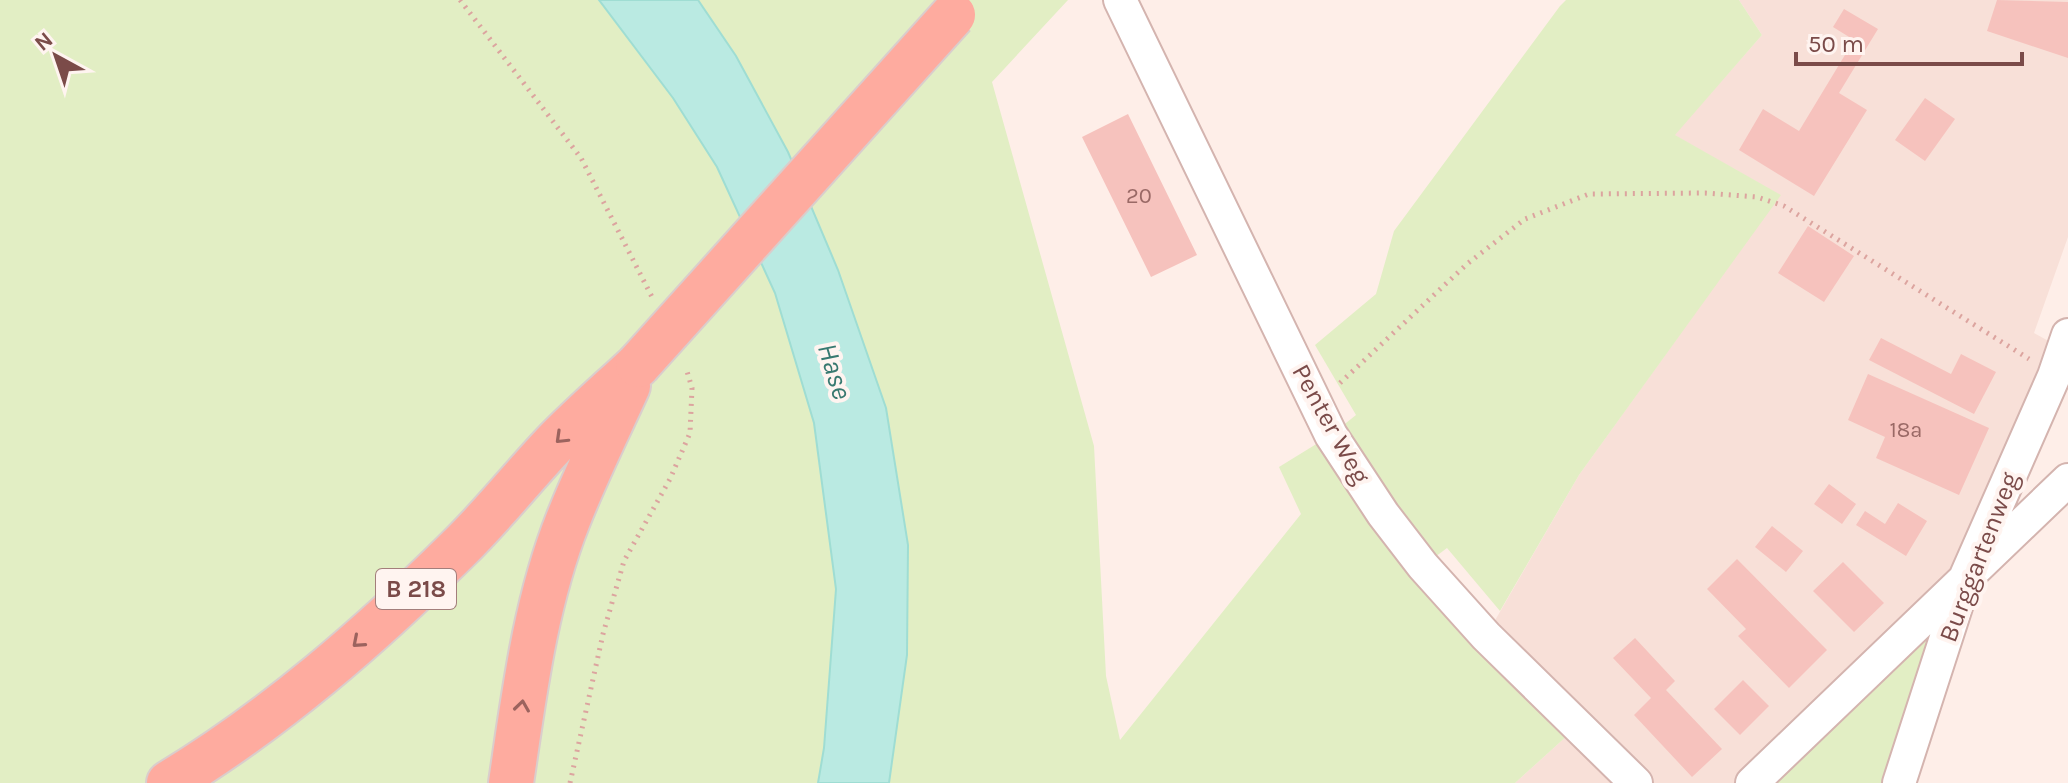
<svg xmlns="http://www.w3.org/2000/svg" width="2068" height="783" viewBox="0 0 2068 783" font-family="Karla,sans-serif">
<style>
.residential{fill:#f8e0d8}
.green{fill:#e2eec4}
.water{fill:#baeae2;stroke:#9fddd3;stroke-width:2}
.building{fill:#f6c2bd}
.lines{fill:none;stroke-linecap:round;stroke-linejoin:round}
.minor-casing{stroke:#d4b4af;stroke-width:36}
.trunk-casing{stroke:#dacdcc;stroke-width:48}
.path{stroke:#dca49f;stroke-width:5;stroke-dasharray:2 6;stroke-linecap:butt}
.minor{stroke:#fff;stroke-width:32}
.trunk{stroke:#feab9f;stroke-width:44}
.trunk-bridge-casing{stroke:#dacdcc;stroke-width:48;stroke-linecap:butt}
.trunk-bridge{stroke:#feab9f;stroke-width:44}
.oneway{stroke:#9c635e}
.labels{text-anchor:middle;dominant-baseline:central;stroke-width:8;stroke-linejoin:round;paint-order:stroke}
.number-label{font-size:22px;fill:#9a6966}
.shield{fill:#fff4f0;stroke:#a37e7b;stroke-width:2}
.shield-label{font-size:24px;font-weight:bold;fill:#7b4b49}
.street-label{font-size:26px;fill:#7b4b49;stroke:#fff4f0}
.water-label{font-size:28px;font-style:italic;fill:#387970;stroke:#fff4f0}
</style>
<rect width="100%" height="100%" fill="#feeee8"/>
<path class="residential" d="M1739,0H2068V237L2034,333L2063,349L1966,576L1743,783H1515L1579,725L1486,636L1579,475L1780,195L1674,135L1762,35Z"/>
<path class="green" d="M0,0H599L673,98L717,167L775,293L814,423L836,589L824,748L818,783H0Z
M698,0H1068L992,82L1094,446L1106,676L1120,740L1301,514L1279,467L1331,435L1356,415L1315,345L1376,294L1394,231L1560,6L1566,0H1739L1762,35L1675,135L1781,195L1579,475L1500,611L1447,548L1423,566L1579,725L1515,783H889L907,655L908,546L886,408L838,270L799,186Z
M1966,576L1889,783H1743Z"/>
<path class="water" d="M599,0H698L736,56L788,152L838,270L886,408L908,545L907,655L889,783H818L824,748L836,589L814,423L775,293L717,167L673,98Z"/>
<path class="building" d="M1997,0L2068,2V58L1987,31Z
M1844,9L1878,29L1839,93L1867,110L1814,196L1739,150L1763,109L1799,131L1854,40L1833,27Z
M1925,98L1955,119L1925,161L1895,140Z
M1128,114L1197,255L1151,277L1082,137Z
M1808,226L1854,256L1824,302L1778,273Z
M1881,338L1951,374L1961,354L1996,372L1974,414L1869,360Z
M1868,374L1989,428L1959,495L1876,458L1885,437L1848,420Z
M1829,484L1856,504L1842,524L1814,504Z
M1898,503L1927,521L1906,556L1856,525L1865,511L1885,524Z
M1772,526L1803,551L1786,572L1755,547Z
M1737,559L1827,650L1789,688L1738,636L1746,629L1707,589Z
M1843,562L1884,603L1854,632L1813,591Z
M1635,638L1675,681L1666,690L1722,749L1692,777L1634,715L1651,698L1613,658Z
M1743,680L1769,706L1740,735L1714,709Z"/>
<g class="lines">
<g class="minor-casing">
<path id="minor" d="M1120,0L1331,435L1383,514L1423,566L1486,636L1636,783
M1752,783L2068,480
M1899,783L1966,576L2054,376L2068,335"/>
</g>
<g class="trunk-casing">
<path id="trunk" d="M169,783C276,718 370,636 458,549C492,516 521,479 553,445C580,417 609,392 638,365
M511,783C524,695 535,603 568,520C586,474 608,430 628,386"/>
</g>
<path class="path" d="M460,0L581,158L652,297
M1340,383L1467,264L1525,219L1589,194L1705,193L1757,197L1784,206L2029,359
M570,783L603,634L624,561L670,479L690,433L692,388L686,368"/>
<use href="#minor" class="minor"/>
<use href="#trunk" class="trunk"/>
<g class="trunk-bridge-casing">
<path id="trunk-bridge" d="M638,365L953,15"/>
</g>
<use href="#trunk-bridge" class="trunk-bridge"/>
</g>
<defs><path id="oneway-chevron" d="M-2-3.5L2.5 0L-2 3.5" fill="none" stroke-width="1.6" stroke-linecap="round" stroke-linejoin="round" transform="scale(2)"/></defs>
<g class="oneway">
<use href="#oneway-chevron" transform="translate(561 438) rotate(136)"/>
<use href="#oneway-chevron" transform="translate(358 642) rotate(139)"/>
<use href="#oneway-chevron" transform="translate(522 706) rotate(-82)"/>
</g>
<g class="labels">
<g class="number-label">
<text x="1139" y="196">20</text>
<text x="1906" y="430">18a</text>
</g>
<rect class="shield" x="376" y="569" width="80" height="40" rx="6"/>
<g class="shield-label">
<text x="416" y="589">B 218</text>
</g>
<g class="street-label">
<text transform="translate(1331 424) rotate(61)">Penter Weg</text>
<text transform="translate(1979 557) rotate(-69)">Burggartenweg</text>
</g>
<g class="water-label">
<text transform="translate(835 371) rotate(73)">Hase</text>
</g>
</g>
<g transform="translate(56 56) rotate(320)" stroke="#fff4f0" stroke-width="6" paint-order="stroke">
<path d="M0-6L14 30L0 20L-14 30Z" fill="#7b4b49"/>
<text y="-12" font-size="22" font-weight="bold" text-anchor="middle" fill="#7b4b49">N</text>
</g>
<path d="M1796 52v12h226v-12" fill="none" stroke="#7b4b49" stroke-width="4"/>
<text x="1808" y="52" font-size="24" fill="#7b4b49" stroke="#fff4f0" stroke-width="6" paint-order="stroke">50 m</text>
</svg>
